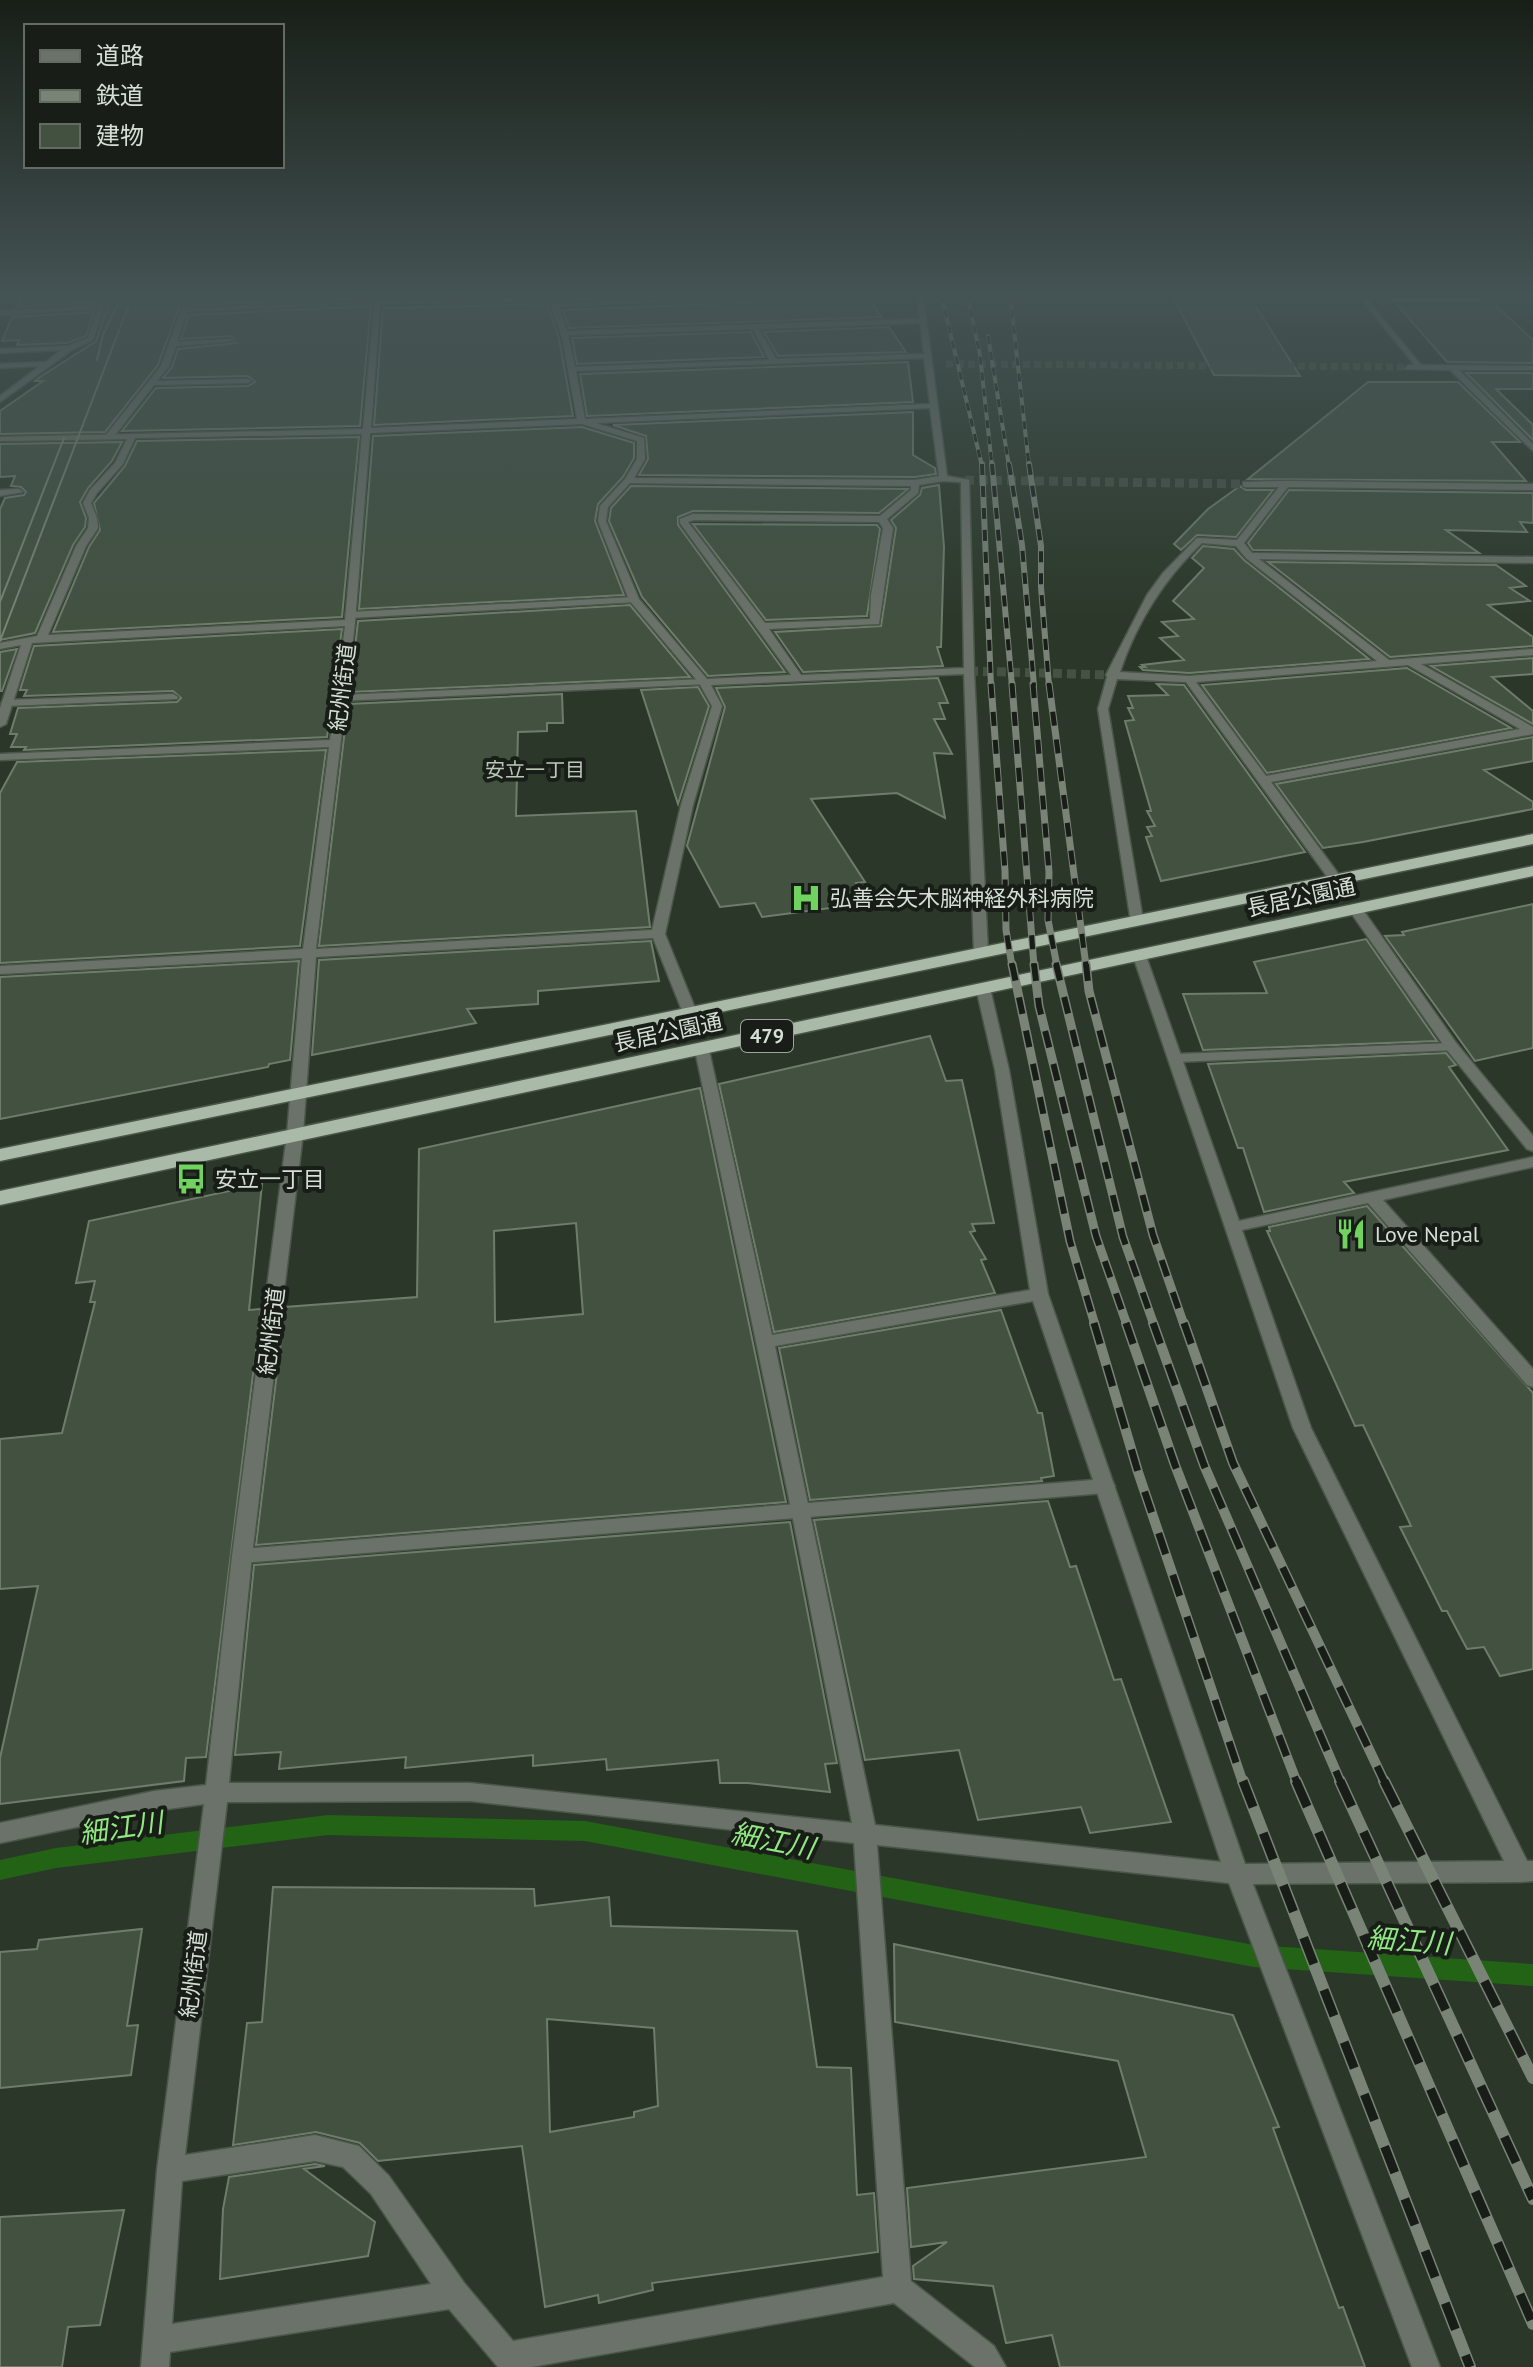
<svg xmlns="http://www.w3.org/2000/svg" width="1533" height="2367" viewBox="0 0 1533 2367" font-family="'PT Sans','Noto Sans JP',sans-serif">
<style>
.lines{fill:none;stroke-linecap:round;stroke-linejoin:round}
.stream{fill:#226316;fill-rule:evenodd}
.building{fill:#425140;stroke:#6e7d6b;stroke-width:2;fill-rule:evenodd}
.minor-tunnel-far1{stroke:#455143;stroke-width:7;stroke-dasharray:7 4;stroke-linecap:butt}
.minor-tunnel{stroke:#455143;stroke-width:9;stroke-dasharray:9 5;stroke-linecap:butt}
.service-casing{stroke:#4a5648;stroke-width:3}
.minor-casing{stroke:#4a5648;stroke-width:3}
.tertiary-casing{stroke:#4a5648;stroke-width:3}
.trunk-casing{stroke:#4a5648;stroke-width:3}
.service{fill:#6b726a;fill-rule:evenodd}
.minor{fill:#6b726a;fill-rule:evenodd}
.tertiary{fill:#6b726a;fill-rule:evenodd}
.trunk{fill:#aabaa8;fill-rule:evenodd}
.tram{stroke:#798477;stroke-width:2}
.rail-far5-casing{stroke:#798477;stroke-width:4}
.rail-far4-casing{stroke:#798477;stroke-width:6}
.rail-far3-casing{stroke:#798477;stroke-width:7}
.rail-far2-casing{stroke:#798477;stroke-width:9}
.rail-far1-casing{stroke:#798477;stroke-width:10}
.rail-casing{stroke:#798477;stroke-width:12}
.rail-far5{stroke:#181e17;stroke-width:3;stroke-dasharray:8;stroke-linecap:butt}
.rail-far4{stroke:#181e17;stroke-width:4;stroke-dasharray:11;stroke-linecap:butt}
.rail-far3{stroke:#181e17;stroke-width:5;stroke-dasharray:14;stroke-linecap:butt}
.rail-far2{stroke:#181e17;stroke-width:6;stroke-dasharray:17;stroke-linecap:butt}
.rail-far1{stroke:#181e17;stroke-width:7;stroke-dasharray:22;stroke-linecap:butt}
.rail{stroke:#181e17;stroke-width:9;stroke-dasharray:28;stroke-linecap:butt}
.labels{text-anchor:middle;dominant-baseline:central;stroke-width:8;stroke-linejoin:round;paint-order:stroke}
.far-neighbourhood-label{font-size:20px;fill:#b9cab6;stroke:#181e17}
.shield{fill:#181e17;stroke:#9da59c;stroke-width:2}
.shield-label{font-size:20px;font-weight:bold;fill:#d6dfd5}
.street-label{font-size:22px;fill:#d6dfd5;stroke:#181e17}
.poi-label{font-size:22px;fill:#d6dfd5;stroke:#181e17;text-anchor:start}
.near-water-label{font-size:28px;font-style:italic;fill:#91e782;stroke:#181e17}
</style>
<rect width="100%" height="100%" fill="#2b3829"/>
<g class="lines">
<path class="stream" d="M328,1815L585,1821L1254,1945L1533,1964V1986L1254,1967L585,1841L328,1835L56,1868L0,1880V1860L56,1848Z"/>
</g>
<path class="building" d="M22,294H100L97,302L16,307Z
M112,294H184L158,365L105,432L0,434V411L43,381H35L40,377L96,341Z
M196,294H372V298L193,305Z
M384,294H552L384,298Z
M568,294H760L561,300Z
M843,294H865L882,317L569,328L563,310L841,299Z
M1171,294H1248L1300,376L1214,375Z
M1392,299L1490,300L1533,340V363L1447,362Z
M547,304L559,338L573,416L374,425L383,308Z
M371,306L360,426L122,431L156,388L248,386L255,382L248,376L163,378L172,367L178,349L237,343L231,336L181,339L189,315Z
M94,312L86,336L67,343L17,345L19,340L2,341L12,317Z
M889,327L906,352L778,356L764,332Z
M751,332L764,357L577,364L572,338Z
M908,362L913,402L587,416L580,374Z
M1466,373H1533V389H1496L1533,425V440Z
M1368,382H1458L1520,442H1492L1526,481L1248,479Z
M913,412V455L935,468L936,474L915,477L639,475L648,459L646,436L613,425Z
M582,427L634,443V458L623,477L598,504L595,521L624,595L359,609L373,436Z
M359,437L342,617L53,632L89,547L100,530L94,503L125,466L137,441Z
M122,442L112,461L88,488L80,502L86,518L85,527L73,545L35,633L0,640V509L5,498L24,495L26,492L21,487L11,486L15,476L0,477V444Z
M939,485L944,547L941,647H937L943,666L803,672L775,632L881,626L896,528L891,520L920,495L922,488Z
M631,486L908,489L879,513L693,511L678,517V525L785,672L708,676L642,597L609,521L611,508Z
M1240,486L1246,490H1273L1236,537L1197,535L1181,550L1174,544L1208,509Z
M1289,490L1533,493V523L1520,522L1527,532L1446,530L1479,553L1253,550L1248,543Z
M693,524L877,525L880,529L867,616L766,620Z
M1203,546L1234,549L1244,560L1369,659L1189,673L1143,670L1140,667H1145L1142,665L1184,660L1160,638L1178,636L1162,622L1194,619L1173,601L1204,568L1192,558Z
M1268,562L1496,565L1526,586L1510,588L1530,601L1488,605L1533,637V646L1390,657Z
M630,605L690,677L350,692L358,621Z
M342,629L327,737L24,750L26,747H11L17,734H10L18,708L177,702L181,698L173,691L24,696L27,690H20L34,646Z
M17,649L2,691H0V652Z
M1533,658V674L1492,677L1533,711V724L1431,666Z
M1407,668L1511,728L1267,773L1202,685Z
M938,678L948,703H939L945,719H934L952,754L934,753L945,818L897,793L811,799L865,882L856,883L868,903L762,917L755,903L720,907L687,846L725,707L716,688Z
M1157,684L1184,685L1305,852L1161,881L1146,837L1152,836L1147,827L1155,826L1147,811H1151L1125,721L1134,720L1128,708H1133L1128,696L1168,695Z
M698,687L709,706L678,804L641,690Z
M562,694L563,723H547V731L518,732L516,816L636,811L650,927L319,946L348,704Z
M1533,737V761L1484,770L1533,802V809L1363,842L1323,848L1276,784Z
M326,750L300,946L0,963V793L17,762Z
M1533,904V1048L1475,1061L1385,936L1404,935L1402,932Z
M1366,939L1437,1041L1203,1050L1183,994L1267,993L1254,962Z
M651,941L659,981L538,991V1004L467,1009L476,1023L312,1055L319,960Z
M299,961L290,1060L269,1064L268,1067L0,1119V977Z
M930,1036L946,1081L962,1080L994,1223L972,1224L975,1231L970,1232L986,1259L981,1260L995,1293L774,1332L719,1084Z
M1446,1053L1456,1065L1449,1067L1508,1150L1344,1182L1354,1193L1264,1212L1243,1148H1238L1208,1064Z
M700,1088L786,1502L256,1545L285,1307L417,1297L419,1149ZM576,1223L583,1314L495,1322L494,1231Z
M262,1184L249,1310L261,1309L206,1757L186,1758L184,1781L0,1804V1758L38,1586L0,1589V1439L62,1433L95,1302H90L95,1281L76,1283L89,1221Z
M1367,1206L1533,1393V1669L1500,1676L1484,1647L1467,1649L1447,1611H1442L1400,1527L1411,1526L1363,1425L1355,1426L1267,1231H1270L1269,1227Z
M1001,1310L1038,1413H1042L1054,1476L1041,1478L1042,1481L810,1500L779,1348Z
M1048,1501L1070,1567L1076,1566L1114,1680L1121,1679L1171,1822L1090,1833L1081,1807L978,1820L959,1750L865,1760L814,1520Z
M790,1522L837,1763L825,1764L830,1792L748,1783H720L718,1760L607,1770L606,1759L533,1766V1755L405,1768L406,1757L279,1769L281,1752L235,1755L254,1565Z
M273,1887L534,1889L535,1906L609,1897L611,1926L797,1931L817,2067L851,2068L857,2195L874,2193L878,2252L652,2283L653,2290L599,2303L598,2295L545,2307L522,2146L378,2161L360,2143L316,2132L233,2145L247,2023L262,2022ZM547,2019L654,2028L658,2106L634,2112V2117L550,2132Z
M142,1929L127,2026L138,2025L131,2075L0,2088V1952L37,1949L39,1940Z
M894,1944L1233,2015L1279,2127L1273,2128L1339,2308L1343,2307L1365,2367H1060L1052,2335L1006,2343L993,2286L914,2279L913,2266L947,2242L911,2247L907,2188L1146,2157L1118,2061L895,2022Z
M315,2164L325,2166L304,2169L375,2222L368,2256L220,2279L223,2209L229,2177Z
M124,2210L100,2325L68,2327L62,2367H0V2217Z"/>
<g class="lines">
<path class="minor-tunnel-far1" d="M946,364L1408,367"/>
<path class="minor-tunnel" d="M965,480L1246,484
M969,671L1111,675"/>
<g class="service-casing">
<path id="service" d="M187,294H193L189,308L378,301L381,303L187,312L177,342L231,339L235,341L176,346L169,366L157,381L248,379L252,381L248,383L154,385L112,439H106V435L161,366Z
M0,490L19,489L23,492L0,496Z
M634,597L639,600L637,602L350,618L345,615L350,612Z
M704,679L709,682L708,684L340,701L335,698L340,695Z
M173,694L178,697L177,699L6,706L1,703L6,700Z
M1452,1043L1457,1044L1459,1047L1457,1050L1176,1062L1169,1058L1176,1054Z
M1105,1479L1112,1481L1115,1486L1112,1491L1105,1493L242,1563L235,1561L232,1556L235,1551L242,1549Z"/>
</g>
<g class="minor-casing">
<path id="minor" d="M103,294H109L93,340L72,350L0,402V396L40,366L0,368V364L46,362L61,350L0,353V349L68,346L88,338L98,309L0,315V311L99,305Z
M375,294H381V301L550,297L565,294L555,300L557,303L838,294L841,296L559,307L567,331L920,319L917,294H923L947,476L969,480L974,671L988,952L981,956L974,952L964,674L711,685L722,706L693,805L665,934L697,1013L695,1016H685L683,1013L653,938L316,957L303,1134L252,1556L229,1783H470L852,1823L791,1509L695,1050L702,1046L709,1050L772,1335L1030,1290L995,1070L976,988L983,984L990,988L1009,1070L1048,1294L1245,1864L1504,1861L1293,1428L1133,956L1140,952L1145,953L1239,1221L1533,1157V1167L1383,1200L1533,1369V1387L1527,1385L1368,1203L1242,1230L1311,1428L1527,1861H1533V1881L1521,1882L1253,1884L1440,2367H1412L1229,1883L877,1845L911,2281L994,2346L1006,2367H975L894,2303L531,2367H498L449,2309L170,2352L169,2367H141L157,2170L204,1804L154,1811L0,1843V1823L154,1791L206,1785L232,1556L287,1134L302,958L0,974V966L303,949L329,747L0,760V754L330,740L345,626L32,643L6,724L0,727V708L21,645L0,649V643L37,636L76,546L88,528L89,518L83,503L90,490L115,463L127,439L0,441V437L363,429ZM549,301L562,337L577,419L371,428L380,305ZM920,323L924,354L776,359L759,329ZM753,329L769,360L575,367L568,335ZM924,358L930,404L585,419L576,371ZM930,408L939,476L915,480L634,478L645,459L644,438L596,423ZM582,424L637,441V459L625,479L600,506L598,521L629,600L699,683L712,706L681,805L652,930L316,949L355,623L370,433ZM362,434L345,620L48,635L86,546L98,528L97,518L91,503L97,493L123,464L135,438ZM943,481L961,482L964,668L801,675L769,629L879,624L893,528L887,519L918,493L919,485ZM630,483L911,486V490L880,516L693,514L680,519V523L791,675L707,679L639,599L606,521L608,507ZM694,520L879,522L883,528L871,595L870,619L765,623L688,522ZM1033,1301L1221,1862L875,1825L775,1346ZM470,1801L854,1843L883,2277L513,2341L465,2284L389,2176L359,2146L315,2135L185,2155L227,1802ZM315,2161L343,2167L371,2194L431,2284L172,2324L182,2181Z
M1408,365L1533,366V370H1459L1533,444V451L1450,370L1405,369Z
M1286,481L1533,484V490L1288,487L1244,543L1252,553L1533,557V563L1259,559L1389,660L1533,649V655L1421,664L1533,727V734L1271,782L1342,879L1336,883L1331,882L1186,682L1117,679L1108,709L1143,920L1136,924L1131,923L1098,709L1107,677L1106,675L1147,595L1163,573L1197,538L1237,540L1279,487H1246L1243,486V482ZM1202,543L1236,546L1246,558L1377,661L1189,676L1120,672C1137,622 1164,579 1202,543ZM1408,665L1520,729L1266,776L1196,682Z
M1356,906L1361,907L1457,1044L1533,1136V1151L1527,1149L1447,1050L1349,910Z"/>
</g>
<g class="tertiary-casing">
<path id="tertiary" d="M1357,294H1363L1424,369H1418Z"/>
</g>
<g class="trunk-casing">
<path id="trunk" d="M1533,834V844L0,1161V1149Z
M1533,866V876L0,1205V1191Z"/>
</g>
<use href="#service" class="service"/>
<use href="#minor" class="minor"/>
<use href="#tertiary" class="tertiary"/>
<use href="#trunk" class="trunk"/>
<path class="tram" d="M97,360L103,335L119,301
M0,602L64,438
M0,641L133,294"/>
<g class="rail-far5-casing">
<path id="rail-far5" d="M941,294L982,466
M967,294L980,355L992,466
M1010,294L1029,466
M988,336L1009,466"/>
</g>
<g class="rail-far4-casing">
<path id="rail-far4" d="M982,464L991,686
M992,464L1012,686
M1009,464L1022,545L1034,686
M1029,464L1041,546V587L1049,686"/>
</g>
<g class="rail-far3-casing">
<path id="rail-far3" d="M991,684L1005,871L1006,930L1012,966
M1012,684L1034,966
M1033,684L1049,872L1048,920L1057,966
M1049,684L1086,966"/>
</g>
<g class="rail-far2-casing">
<path id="rail-far2" d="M1012,964L1070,1241L1095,1325
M1034,964L1039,1006L1096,1236L1127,1325
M1056,964L1123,1237L1154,1325
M1086,964L1089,991L1153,1235L1184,1325"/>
</g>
<g class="rail-far1-casing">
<path id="rail-far1" d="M1094,1323L1138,1472L1243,1783
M1126,1323L1175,1465L1297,1783
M1153,1323L1204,1465L1341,1783
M1184,1323L1233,1463L1385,1783"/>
</g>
<g class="rail-casing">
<path id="rail" d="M1243,1781L1470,2367
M1296,1781L1533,2324
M1340,1781L1533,2199
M1384,1781L1533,2078"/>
</g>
<use href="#rail-far5" class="rail-far5"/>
<use href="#rail-far4" class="rail-far4"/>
<use href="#rail-far3" class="rail-far3"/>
<use href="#rail-far2" class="rail-far2"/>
<use href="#rail-far1" class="rail-far1"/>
<use href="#rail" class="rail"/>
</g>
<linearGradient id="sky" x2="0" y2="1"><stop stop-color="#181f17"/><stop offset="0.47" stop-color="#445354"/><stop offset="1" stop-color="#445354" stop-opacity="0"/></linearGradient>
<rect width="1533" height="625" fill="url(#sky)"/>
<defs>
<g id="hospital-bare" transform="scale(2.4)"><path d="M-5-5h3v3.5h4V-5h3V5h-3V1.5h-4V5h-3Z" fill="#70d35f" stroke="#181e17" stroke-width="2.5" paint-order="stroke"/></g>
<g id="bus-bare" transform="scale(2.4)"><path d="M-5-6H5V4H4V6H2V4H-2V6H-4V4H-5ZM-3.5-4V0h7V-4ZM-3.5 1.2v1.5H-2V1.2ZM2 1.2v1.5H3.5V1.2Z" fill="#70d35f" stroke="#181e17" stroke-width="2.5" paint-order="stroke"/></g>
<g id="restaurant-bare" transform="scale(2.4)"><path d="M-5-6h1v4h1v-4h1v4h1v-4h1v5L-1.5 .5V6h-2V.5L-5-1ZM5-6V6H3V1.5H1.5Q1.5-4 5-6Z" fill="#70d35f" stroke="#181e17" stroke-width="2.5" paint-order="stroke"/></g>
</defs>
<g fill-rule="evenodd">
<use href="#hospital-bare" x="806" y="898"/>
<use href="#bus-bare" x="191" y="1179"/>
<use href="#restaurant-bare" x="1351" y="1234"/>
</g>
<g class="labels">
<g class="far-neighbourhood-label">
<text x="535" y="770">安立一丁目</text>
</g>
<rect class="shield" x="741" y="1020" width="52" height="32" rx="6"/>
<g class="shield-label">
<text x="767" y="1036">479</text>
</g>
<g class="street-label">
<text transform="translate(342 687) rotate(-83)">紀州街道</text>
<text transform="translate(1301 897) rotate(-12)">長居公園通</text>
<text transform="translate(668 1032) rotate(-12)">長居公園通</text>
<text transform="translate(271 1331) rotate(-83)">紀州街道</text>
<text transform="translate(193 1974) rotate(-83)">紀州街道</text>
</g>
<g class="poi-label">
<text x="830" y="898">弘善会矢木脳神経外科病院</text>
<text x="215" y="1179">安立一丁目</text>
<text x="1375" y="1234">Love Nepal</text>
</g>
<g class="near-water-label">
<text transform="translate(121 1827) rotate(-8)">細江川</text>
<text transform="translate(773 1840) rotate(11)">細江川</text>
<text transform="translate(1409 1940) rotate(4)">細江川</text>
</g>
</g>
<rect x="24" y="24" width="260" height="144" fill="#181e17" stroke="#646b63" stroke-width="2"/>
<rect x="40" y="50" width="40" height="12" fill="#6b726a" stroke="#646b63" stroke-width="2"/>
<text x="96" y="64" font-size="24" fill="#d6dfd5">道路</text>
<rect x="40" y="90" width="40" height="12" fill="#798477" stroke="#646b63" stroke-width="2"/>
<text x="96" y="104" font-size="24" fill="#d6dfd5">鉄道</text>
<rect x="40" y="124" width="40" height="24" fill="#425140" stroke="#646b63" stroke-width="2"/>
<text x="96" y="144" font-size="24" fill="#d6dfd5">建物</text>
</svg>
